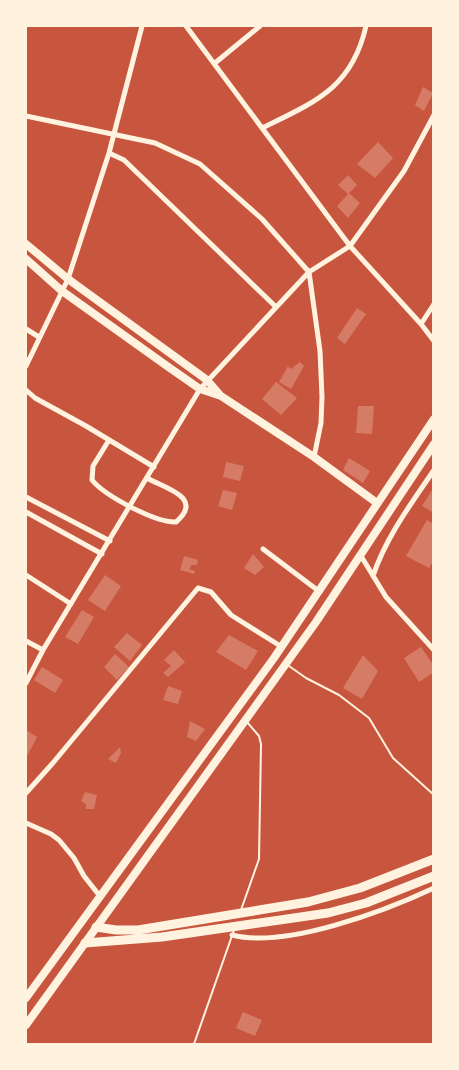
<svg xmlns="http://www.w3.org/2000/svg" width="459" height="1070" viewBox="0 0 459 1070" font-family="Bitter,serif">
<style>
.building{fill:#d67c66}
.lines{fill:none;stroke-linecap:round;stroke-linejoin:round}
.service{stroke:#fff3e0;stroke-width:2}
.minor{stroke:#fff3e0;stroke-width:5}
.secondary{stroke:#fff3e0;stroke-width:8}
.trunk{stroke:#fff3e0;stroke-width:8}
.motorway{stroke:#fff3e0;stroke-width:9}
</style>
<rect width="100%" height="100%" fill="#c8553d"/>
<path class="building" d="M423,87L433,93L424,111L415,105Z
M378,142L393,158L375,178L357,164Z
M348,175L357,185L348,194L338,185Z
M349,193L360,203L348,218L337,206Z
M357,308L366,314L345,344L337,338Z
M300,362L304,366L291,389L279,382L288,366L291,369Z
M276,382L297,398L281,415L262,399Z
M358,406H374L372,434L356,433Z
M349,458L370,471L363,483L343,470Z
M226,462L244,466L240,481L223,477Z
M434,487V513L422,506Z
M223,490L237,493L232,510L218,506Z
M427,520L434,524V560L429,568L406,556Z
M253,554L264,567L255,575L244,568Z
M184,556L198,560L197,565H192L189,569L195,571L194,574L180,570Z
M105,575L121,586L105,611L88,600Z
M82,610L94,617L78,644L65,637Z
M127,633L142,645L130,661L114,647Z
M229,635L258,651L246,670L216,652Z
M421,647L434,666V672L419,682L404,658Z
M174,650L185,662L168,677L163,673L171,666L164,660Z
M115,654L129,667L117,680L104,667Z
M363,655L378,671L362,699L343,688Z
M42,667L63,680L55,693L34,680Z
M168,686L182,691L178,704L163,700Z
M190,721L205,729L196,741L187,737Z
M26,730L37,737L26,758Z
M120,747L121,753L116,763L108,759Z
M85,792L97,795L94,809H86V804L81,801Z
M243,1012L262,1020L255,1036L236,1028Z"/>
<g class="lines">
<path class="service" d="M289,666L306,678L339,695L369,718L393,758L434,795
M241,910L259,859L261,744L259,736L247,722
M194,1044L234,930"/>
<path class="minor" d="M186,26L350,246L421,324L434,341
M215,63L260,26
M26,116L155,143L200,164L262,219L309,272L320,351L322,397L321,423L314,457
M262,128C315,102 352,88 366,26
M109,153L124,160L276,307
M421,324L434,304
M26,329L39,337
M26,366L68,279L109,153L142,26
M26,390L35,398L86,426L154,467
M109,440L93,466L92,480C105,496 156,523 176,522C205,497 164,488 147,478
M26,497L110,541
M26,512L102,554
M263,549L320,592
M361,556L386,597L434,650
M26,575L71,604
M373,576C386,537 411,504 434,470
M26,641L43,650
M26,683L43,650L200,389L309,272L350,246L404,171L434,115
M26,793L52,764L198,588L211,592L231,615L282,647
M26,823L51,834L59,840L74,858L84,876L99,895
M232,935C285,949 385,911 434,888"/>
<path class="secondary" d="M26,244L68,279L207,380L220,395
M26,259L62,291L167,366L200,389L221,396L314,457L377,503"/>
<path class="trunk" d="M26,998L274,658L434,419
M26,1025L316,622L434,444"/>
<path class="motorway" d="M96,927L116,930H138L308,902L360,888L434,859
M85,943L162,937L328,913L366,903L434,876"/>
</g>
<rect width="459" height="1070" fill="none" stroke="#fff3e0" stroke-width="54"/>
</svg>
